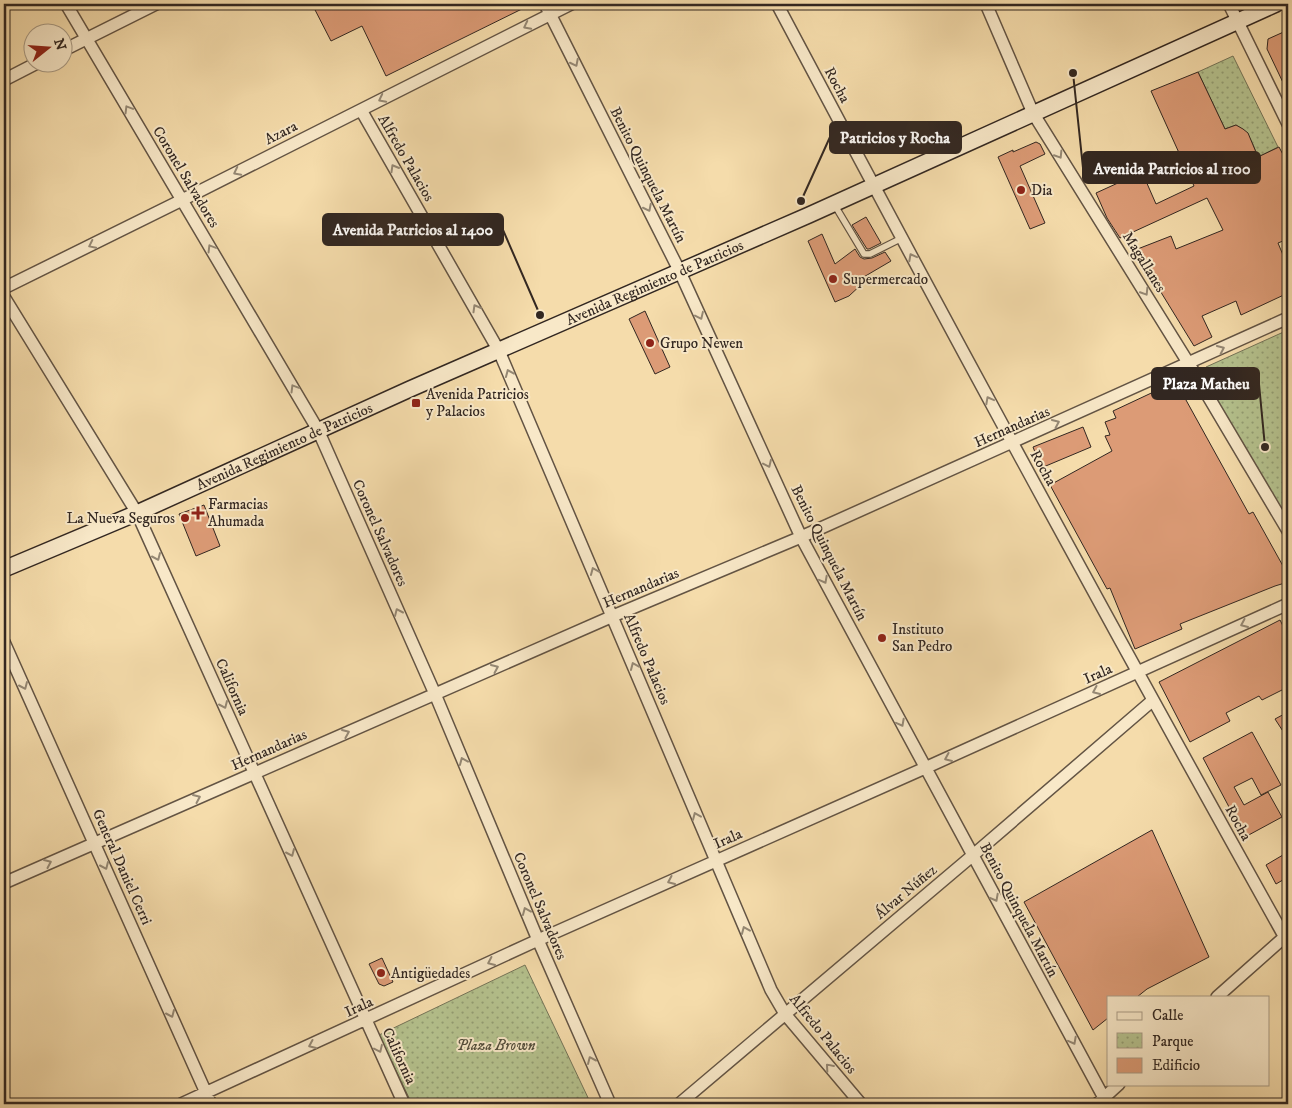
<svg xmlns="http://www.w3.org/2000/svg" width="1292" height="1108" viewBox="0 0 1292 1108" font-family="'IM FELL DW Pica',serif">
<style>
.park{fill:url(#park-dots);stroke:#747458}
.building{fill:#dc9b76;stroke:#322721}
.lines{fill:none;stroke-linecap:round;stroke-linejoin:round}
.lane-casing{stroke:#635444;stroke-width:8}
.street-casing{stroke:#635444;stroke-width:14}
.secondary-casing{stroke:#322721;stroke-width:18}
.lane{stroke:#f8e8c8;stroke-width:5.5}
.street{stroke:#f8e8c8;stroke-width:11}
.secondary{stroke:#f8e8c8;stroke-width:15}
.oneway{stroke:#958874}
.poi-dot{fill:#8f2418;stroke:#f8e8c8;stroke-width:2}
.labels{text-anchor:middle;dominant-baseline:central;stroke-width:4;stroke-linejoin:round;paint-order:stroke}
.street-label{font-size:15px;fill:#322721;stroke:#f8e8c8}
.poi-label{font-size:15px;fill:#322721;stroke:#f8e8c8;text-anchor:start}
.park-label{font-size:15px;font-style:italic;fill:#534e3c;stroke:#f8e8c8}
.leader{fill:none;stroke:#322721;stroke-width:2}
.callout-dot{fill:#322721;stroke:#f8e8c8;stroke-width:2}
.callout{fill:#322721;stroke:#322721;stroke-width:2}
.callout-label{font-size:16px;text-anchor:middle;font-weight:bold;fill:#fff}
</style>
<defs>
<pattern id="park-dots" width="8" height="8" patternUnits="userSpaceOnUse" patternTransform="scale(1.25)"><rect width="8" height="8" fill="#b5c28e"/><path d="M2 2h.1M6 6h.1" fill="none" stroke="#949e74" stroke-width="1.8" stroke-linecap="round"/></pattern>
</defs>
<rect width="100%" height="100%" fill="#f5dcab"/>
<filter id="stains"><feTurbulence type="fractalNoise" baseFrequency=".004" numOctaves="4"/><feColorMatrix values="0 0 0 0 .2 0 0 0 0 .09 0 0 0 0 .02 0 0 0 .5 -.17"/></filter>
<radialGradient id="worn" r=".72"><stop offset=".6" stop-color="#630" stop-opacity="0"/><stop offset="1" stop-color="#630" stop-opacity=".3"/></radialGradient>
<path class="park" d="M1233,56L1278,147L1258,157C1252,142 1250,133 1236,125L1225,129L1198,72Z
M1288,330V524L1202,378L1206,367Z
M525,965L591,1104H412L379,1035Z"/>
<path class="building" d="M312,4H532L386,76L362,26L331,41Z
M1288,30V93L1267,49L1268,39Z
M1198,72L1225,129L1236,125L1243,129L1248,133L1258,157L1279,147L1288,164V239L1278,243L1288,267V293L1241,315L1236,301L1202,316L1212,337L1194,346L1135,250L1171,236L1176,249L1223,230L1207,198L1120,238L1107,218L1096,193L1142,172L1156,204L1194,186L1151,91Z
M1036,142L1040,144L1045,154L1020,166L1045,223L1030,229L998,157L1013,150V152Z
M866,217L881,243L869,249H867L852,225Z
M822,234L835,264L855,249L860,257L864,259L872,258L885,252L891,261L862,278L864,282L849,296L835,302L808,241Z
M645,311L670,367L655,374L629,319Z
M1173,387L1181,391L1249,514L1253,512L1288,575V582L1275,586L1180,624L1182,629L1135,649L1110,588L1107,589L1050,485L1112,451L1105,436L1110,435L1105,422L1116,418L1113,411L1162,388Z
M1083,427L1091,447L1041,468L1033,447Z
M204,505L220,546L196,556L179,514Z
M1280,620L1288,636V687L1262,700L1259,696L1226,713L1230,721L1190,742L1159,682Z
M1288,712V739L1275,719Z
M1252,732L1281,785L1261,795L1252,778L1234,787L1244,805L1268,792L1282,817L1245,837L1203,758Z
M1152,830L1209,957L1147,989L1137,997H1108V1018L1093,1030L1024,902Z
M1288,852V877L1276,884L1266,865Z
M382,958L393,982L384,986L379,984L369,964Z"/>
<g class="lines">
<g class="lane-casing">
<path id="lane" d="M834,204L864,254H870L902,238"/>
</g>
<g class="street-casing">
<path id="street" d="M66,4L318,430L435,694L538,940L610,1104
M545,4L680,272L801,537L1104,1098L1109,1104
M777,4C944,319 1114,632 1288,943
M986,4L1033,113L1189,364L1288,531
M1229,4L1288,124
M62,51L156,4
M4,80L39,62
M361,110L499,351L771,990L785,1014L861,1104
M4,288L182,200L571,4
M4,297L137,513L404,1104
M4,642L211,1104
M4,883L613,616L801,537L1288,318
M1217,997L1288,934
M181,1104L538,940L925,768L1288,604
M679,1104L972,856L1152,701
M1097,1104L1119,1084"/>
</g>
<g class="secondary-casing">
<g id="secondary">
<path id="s1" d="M4,569L137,513L410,389L809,215L1276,4"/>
</g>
</g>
<use href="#lane" class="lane"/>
<use href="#street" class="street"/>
<use href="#secondary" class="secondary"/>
</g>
<defs><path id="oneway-chevron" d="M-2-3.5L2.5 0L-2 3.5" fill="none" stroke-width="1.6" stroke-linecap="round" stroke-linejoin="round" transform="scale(1.25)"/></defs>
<g class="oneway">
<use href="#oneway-chevron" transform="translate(527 26) rotate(153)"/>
<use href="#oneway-chevron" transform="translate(575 63) rotate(63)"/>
<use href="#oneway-chevron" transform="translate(382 99) rotate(153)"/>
<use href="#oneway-chevron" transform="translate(128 109) rotate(-121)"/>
<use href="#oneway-chevron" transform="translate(1059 155) rotate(58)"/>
<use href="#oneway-chevron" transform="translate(394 168) rotate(-120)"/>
<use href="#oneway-chevron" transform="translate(237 172) rotate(153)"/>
<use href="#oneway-chevron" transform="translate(648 208) rotate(63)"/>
<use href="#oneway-chevron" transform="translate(92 245) rotate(154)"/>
<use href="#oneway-chevron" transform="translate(211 248) rotate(-121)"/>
<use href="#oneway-chevron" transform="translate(912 257) rotate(-118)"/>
<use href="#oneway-chevron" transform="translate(1145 292) rotate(58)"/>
<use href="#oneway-chevron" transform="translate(476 308) rotate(-120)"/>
<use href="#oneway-chevron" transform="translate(700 316) rotate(65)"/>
<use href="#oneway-chevron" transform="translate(1221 349) rotate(-25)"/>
<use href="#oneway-chevron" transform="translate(509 373) rotate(-113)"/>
<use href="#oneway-chevron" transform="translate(294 388) rotate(-121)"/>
<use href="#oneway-chevron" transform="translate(989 400) rotate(-118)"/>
<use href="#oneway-chevron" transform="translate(1056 423) rotate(-24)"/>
<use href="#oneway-chevron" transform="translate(768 464) rotate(65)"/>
<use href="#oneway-chevron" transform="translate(157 557) rotate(66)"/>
<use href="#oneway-chevron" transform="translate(594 571) rotate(-113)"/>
<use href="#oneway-chevron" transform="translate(824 580) rotate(62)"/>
<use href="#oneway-chevron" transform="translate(398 612) rotate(-114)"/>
<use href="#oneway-chevron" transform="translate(1244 624) rotate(156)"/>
<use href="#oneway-chevron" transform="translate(634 666) rotate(-113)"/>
<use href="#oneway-chevron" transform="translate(495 668) rotate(-24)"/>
<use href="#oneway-chevron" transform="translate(24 686) rotate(66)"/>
<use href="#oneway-chevron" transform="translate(1096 691) rotate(156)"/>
<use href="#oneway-chevron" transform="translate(224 705) rotate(66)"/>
<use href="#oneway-chevron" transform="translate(901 723) rotate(62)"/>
<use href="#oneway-chevron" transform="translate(346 733) rotate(-23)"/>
<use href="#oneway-chevron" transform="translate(948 758) rotate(156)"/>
<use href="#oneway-chevron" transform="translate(463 761) rotate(-113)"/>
<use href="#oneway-chevron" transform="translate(197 798) rotate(-24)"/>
<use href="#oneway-chevron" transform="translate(696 816) rotate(-113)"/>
<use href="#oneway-chevron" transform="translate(291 853) rotate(66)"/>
<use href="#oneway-chevron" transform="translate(48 863) rotate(-24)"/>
<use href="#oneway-chevron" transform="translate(105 866) rotate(66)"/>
<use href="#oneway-chevron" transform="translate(671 881) rotate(156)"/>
<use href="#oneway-chevron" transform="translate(995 898) rotate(62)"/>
<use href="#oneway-chevron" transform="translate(526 911) rotate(-113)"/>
<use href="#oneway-chevron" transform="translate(745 930) rotate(-113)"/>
<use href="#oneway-chevron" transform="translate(491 962) rotate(155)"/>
<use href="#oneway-chevron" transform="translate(171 1014) rotate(66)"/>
<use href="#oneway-chevron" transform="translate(1073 1041) rotate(62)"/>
<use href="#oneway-chevron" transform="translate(312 1045) rotate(156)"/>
<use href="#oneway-chevron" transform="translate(379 1049) rotate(65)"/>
<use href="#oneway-chevron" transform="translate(591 1060) rotate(-114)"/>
<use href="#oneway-chevron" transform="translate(829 1067) rotate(-131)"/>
</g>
<g class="poi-dot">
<circle cx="1021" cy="190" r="5"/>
<circle cx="833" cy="279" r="5"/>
<circle cx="650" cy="343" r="5"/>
<rect x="411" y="398" width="10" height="10" rx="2.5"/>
<path d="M195.5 505.5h5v5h5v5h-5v5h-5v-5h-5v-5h5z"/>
<circle cx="185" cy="518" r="5"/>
<circle cx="882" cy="638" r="5"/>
<circle cx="381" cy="973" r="5"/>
</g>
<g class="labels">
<g class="street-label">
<text transform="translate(837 85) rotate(62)">Rocha</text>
<text transform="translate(281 133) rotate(-27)">Azara</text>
<text transform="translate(406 158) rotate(60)">Alfredo Palacios</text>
<text transform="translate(648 175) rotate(63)">Benito Quinquela Martín</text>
<text transform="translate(186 177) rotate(59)">Coronel Salvadores</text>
<text transform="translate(1144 262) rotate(58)">Magallanes</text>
<text stroke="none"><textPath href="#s1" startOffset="711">Avenida Regimiento de Patricios</textPath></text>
<text transform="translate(1012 427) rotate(-24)">Hernandarias</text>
<text stroke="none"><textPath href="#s1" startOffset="306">Avenida Regimiento de Patricios</textPath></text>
<text transform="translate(1043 468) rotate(61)">Rocha</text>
<text transform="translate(380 533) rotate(66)">Coronel Salvadores</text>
<text transform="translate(829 553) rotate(63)">Benito Quinquela Martín</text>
<text transform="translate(641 588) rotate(-23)">Hernandarias</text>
<text transform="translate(647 659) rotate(67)">Alfredo Palacios</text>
<text transform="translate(1098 674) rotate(-24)">Irala</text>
<text transform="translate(232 687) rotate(66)">California</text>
<text transform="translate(269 750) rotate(-24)">Hernandarias</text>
<text transform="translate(1238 823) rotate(61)">Rocha</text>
<text transform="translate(728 839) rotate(-24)">Irala</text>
<text transform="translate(122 867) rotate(66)">General Daniel Cerri</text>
<text transform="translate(906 892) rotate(-40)">Álvar Núñez</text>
<text transform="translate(540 906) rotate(67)">Coronel Salvadores</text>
<text transform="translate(1019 910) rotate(62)">Benito Quinquela Martín</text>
<text transform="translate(359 1007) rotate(-25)">Irala</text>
<text transform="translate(823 1034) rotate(51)">Alfredo Palacios</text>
<text transform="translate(399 1056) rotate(65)">California</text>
</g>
<g class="poi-label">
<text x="1031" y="190">Dia</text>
<text x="843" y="279">Supermercado</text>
<text x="660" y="343">Grupo Newen</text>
<text x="426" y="394">Avenida Patricios<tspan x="426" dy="17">y Palacios</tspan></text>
<text x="208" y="504">Farmacias<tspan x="208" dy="17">Ahumada</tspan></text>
<text x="175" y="518" text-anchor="end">La Nueva Seguros</text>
<text x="892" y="629">Instituto<tspan x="892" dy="17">San Pedro</tspan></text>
<text x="391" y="973">Antigüedades</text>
</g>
<g class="park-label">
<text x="496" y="1045">Plaza Brown</text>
</g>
</g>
<path class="leader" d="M801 201L830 137M1073 73L1083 168M540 315L503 230M1265 447L1259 384"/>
<g class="callout-dot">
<circle cx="801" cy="201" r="5"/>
<circle cx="1073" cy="73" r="5"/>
<circle cx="540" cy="315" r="5"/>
<circle cx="1265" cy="447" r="5"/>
</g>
<g class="callout">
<rect x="830" y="122" width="131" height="31" rx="5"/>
<rect x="1083" y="152" width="177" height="31" rx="5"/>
<rect x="323" y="214" width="180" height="31" rx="5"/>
<rect x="1152" y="368" width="107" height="31" rx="5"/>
</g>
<g class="callout-label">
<text x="895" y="143">Patricios y Rocha</text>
<text x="1172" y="174">Avenida Patricios al 1100</text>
<text x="413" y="235">Avenida Patricios al 1400</text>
<text x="1206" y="389">Plaza Matheu</text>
</g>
<rect width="1292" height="1108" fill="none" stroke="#f5dcab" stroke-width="20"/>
<rect x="5" y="5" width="1282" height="1098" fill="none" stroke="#322721" stroke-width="2.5"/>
<rect x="10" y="10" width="1272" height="1088" fill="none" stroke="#322721"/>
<rect x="1107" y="996" width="162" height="90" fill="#f8e8c8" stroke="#a99b85"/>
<rect x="1117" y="1012" width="25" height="8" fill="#f8e8c8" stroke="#a99b85"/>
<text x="1152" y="1020" font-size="15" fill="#322721">Calle</text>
<rect x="1117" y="1033" width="25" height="15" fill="url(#park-dots)" stroke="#a99b85"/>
<text x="1152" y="1046" font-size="15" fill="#322721">Parque</text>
<rect x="1117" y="1058" width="25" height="15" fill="#dc9b76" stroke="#a99b85"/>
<text x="1152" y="1070" font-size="15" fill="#322721">Edificio</text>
<g transform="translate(48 48) rotate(73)"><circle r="24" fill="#f8e8c8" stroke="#a99b85"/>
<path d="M0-4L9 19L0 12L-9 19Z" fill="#8f2418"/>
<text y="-8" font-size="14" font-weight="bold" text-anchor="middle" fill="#322721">N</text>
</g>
<rect width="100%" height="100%" filter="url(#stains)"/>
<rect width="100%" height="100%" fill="url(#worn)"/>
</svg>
